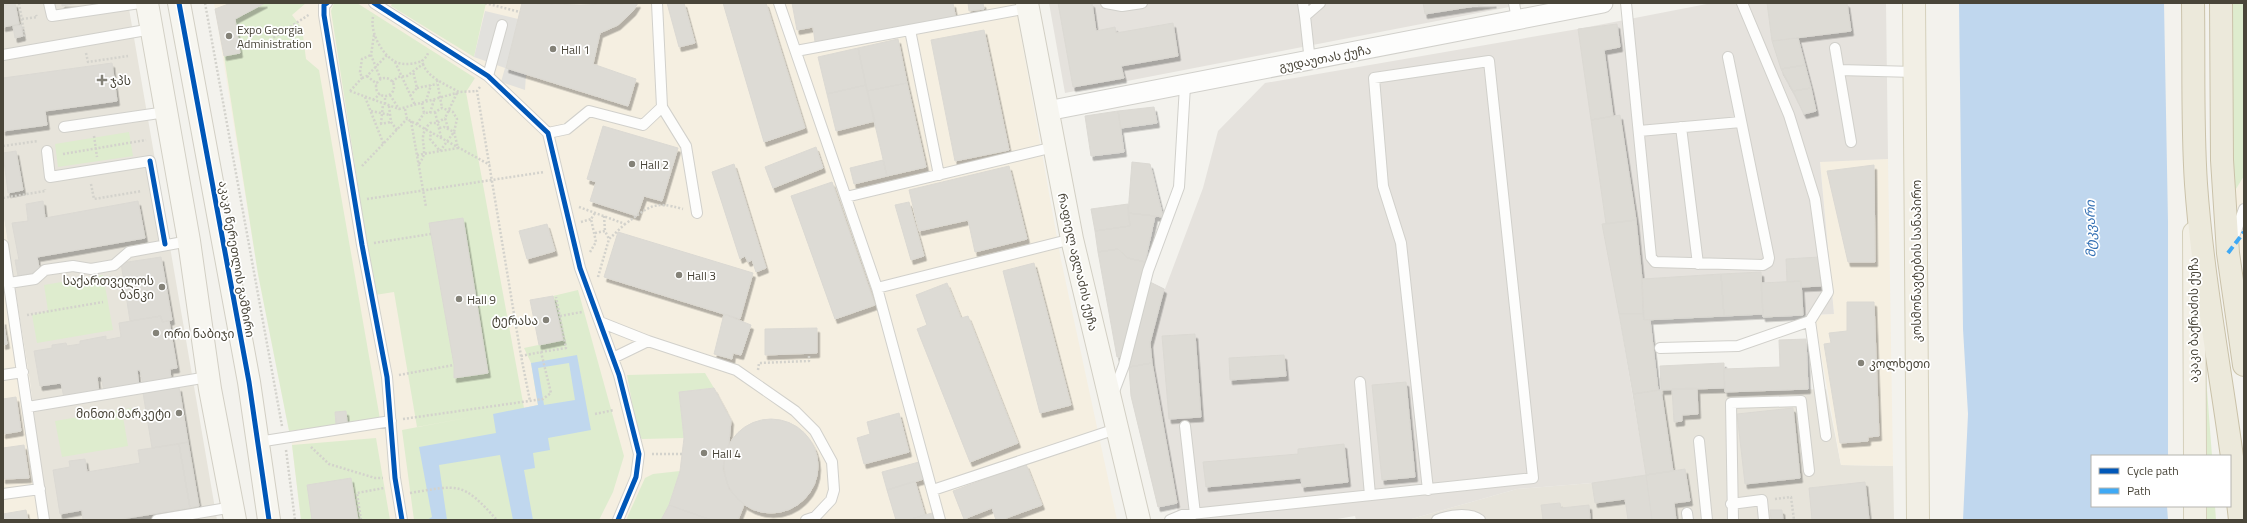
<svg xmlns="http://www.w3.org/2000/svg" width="2247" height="523" viewBox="0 0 2247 523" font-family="'Titillium Web','Noto Sans Georgian',sans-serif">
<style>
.residential{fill:#e7e4db}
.commercial{fill:#f5efe1}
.industrial{fill:#e5e2dd}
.green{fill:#deecce}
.parking{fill:#e2e1dd}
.water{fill:#c0d7ee;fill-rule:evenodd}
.building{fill:#dddbd5;stroke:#dbd9d3;filter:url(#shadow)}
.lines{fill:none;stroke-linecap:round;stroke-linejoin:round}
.lane-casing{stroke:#d1d0cb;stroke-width:12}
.street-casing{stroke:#d1d0cb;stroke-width:21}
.secondary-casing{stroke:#d2cfc4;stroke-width:24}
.primary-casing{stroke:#d5d0bb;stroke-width:24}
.highway-casing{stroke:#cac2a9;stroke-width:24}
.path{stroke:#d3d2cc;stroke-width:2.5;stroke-dasharray:2 2;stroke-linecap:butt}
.lane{stroke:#fdfdfc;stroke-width:10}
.street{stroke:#fdfdfc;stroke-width:19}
.secondary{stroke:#f7f6f0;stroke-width:22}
.primary{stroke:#f2efe5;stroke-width:22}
.highway{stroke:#ece9db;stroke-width:22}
.quiet{stroke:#3fa9f5;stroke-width:4;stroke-dasharray:8 4;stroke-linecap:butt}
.cycleway-casing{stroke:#fff;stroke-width:8}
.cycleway{stroke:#0057b8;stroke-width:5}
.poi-dot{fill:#848278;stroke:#fff;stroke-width:1.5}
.labels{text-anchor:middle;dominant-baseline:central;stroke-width:3.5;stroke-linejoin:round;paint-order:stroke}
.poi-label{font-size:12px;fill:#494539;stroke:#fff;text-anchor:start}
.street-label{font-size:12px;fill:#494539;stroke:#fff}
.water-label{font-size:13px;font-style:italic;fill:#3370b4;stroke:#fff}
</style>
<defs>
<filter id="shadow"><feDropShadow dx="2.5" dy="4.5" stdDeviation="0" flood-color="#0004"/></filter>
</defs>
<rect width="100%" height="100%" fill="#f3f2ed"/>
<path class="residential" d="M3,3H128L217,520H47L30,382L3,213Z
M1724,388L1725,392L1826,389L1841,465L1893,466L1894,520H1408L1517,489L1592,483L1646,475L1633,394L1661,390Z"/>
<path class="commercial" d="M214,3H1015L1061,260L1117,520H301L292,445L258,274Z
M1888,159L1893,466L1841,465L1814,315L1834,314L1820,161Z
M2244,176V264L2243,266L2231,197Z
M3,213L30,382L47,520H3Z"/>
<path class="industrial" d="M1049,3H1530L1065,93Z
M1712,3H1886L1888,159L1820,162L1834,314L1763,317V314L1644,320L1643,314L1619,315L1646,475L1592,483L1517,489L1408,520H1356L1355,516L1331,520H1178L1177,503L1158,507L1131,396L1129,367L1134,343L1150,282L1165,289L1203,188L1218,131L1265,83L1578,29Z"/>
<path class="green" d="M265,3H306L292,15L302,28L306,59L319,70L380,419L289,431L258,274L224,56L240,53L235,19Z
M334,3H357L475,78L466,92L524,408L538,405L531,363L524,348L562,340L553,296L578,290L624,456L613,492L599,520H414L402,430L477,416L417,427L394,292L375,295L331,11Z
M392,3H486L474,57L391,6Z
M2229,3H2244V176L2231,197Z
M129,132L133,156L58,167L55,144Z
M103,275L113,330L37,343L32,315L48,311L44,285Z
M2204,350L2212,456H2202Z
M705,373L714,388L679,392L684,438L642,439L638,435L627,375Z
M131,408L132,415L123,417L128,446L62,457L55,421Z
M376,438L390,520H301L292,445Z
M680,471L669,505L661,520H626L645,478L653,474Z
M2203,506H2215L2216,520H2203Z"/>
<path class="parking" d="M485,11L518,19L506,68L526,74L525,90L501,82L505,68L474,57Z"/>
<path class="water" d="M1959,3H2164L2168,222V456H2092V506H2167L2168,520H1963L1968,414L1963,329Z
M577,355L591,430L548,438L550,450L533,453L535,468L524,470L533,520H513L500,455L439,465L447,520H427L432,517L419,447L496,433L493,414L538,405L531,363ZM569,363L575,400L544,405L538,368Z"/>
<path class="building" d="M3,3H15L19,24L3,27Z
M62,3H78L62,6Z
M231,3H265L235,19L240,53L224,56L215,9Z
M522,3L580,5L638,3L633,11L618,25L600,33L593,64L636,79L628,106L506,68Z
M667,3H684L695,43L679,47Z
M723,3H766L805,128L764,142Z
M792,3H953L956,20L815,42L813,27L797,30Z
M968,3H983L984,9L969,11Z
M1058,3H1092L1096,31L1115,27L1116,33L1173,23L1178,56L1121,66L1124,78L1073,87Z
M1423,3H1494L1425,14Z
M1767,3H1847L1851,31L1772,41Z
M1617,24L1620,47L1604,50L1613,116L1591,120L1578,29Z
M21,25L23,36L15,38L13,26Z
M984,30L1009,150L955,161L931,40Z
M1798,38L1805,65L1781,69L1772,41Z
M898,39L907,83L867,91L858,48Z
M858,48L866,85L827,94L818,57Z
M112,63L117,101L45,111L47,125L3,131V78Z
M1805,65L1811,88L1793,91L1781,69Z
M907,83L926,167L887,176L867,91Z
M866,85L875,121L836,131L827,94Z
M1811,88L1816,111L1804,114L1793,91Z
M1154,107L1157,123L1121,128L1118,111Z
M1118,111L1124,152L1091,156L1085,116Z
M1620,115L1636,220L1606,224L1591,120Z
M603,126L678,148L662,201L644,196L637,216L590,201L596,182L587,179Z
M816,147L823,168L773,188L765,167Z
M16,151L23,190L8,193L3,153Z
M883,160L887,176L854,184L850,168Z
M1132,162L1150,164L1163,217L1128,213Z
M734,164L766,268L756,272L752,260L748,262L745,256L740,259L712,172Z
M1874,165L1875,262H1848L1827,171Z
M1009,166L1027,239L975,252L968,220L919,231L909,190Z
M832,182L875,305L835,319L791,196Z
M43,201L45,218L138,201L145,238L37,257L40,272L18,276L15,260H19L12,223L28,221L26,204Z
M909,202L924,256L911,260L895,205Z
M1128,204L1130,226L1095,231L1091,209Z
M1128,213L1155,216L1145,262L1128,258L1118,249L1098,252L1095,231L1130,226Z
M463,218L488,373L454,378V365L429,223Z
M1636,220L1642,279L1643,314H1619L1602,224Z
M547,224L555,251L527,259L519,231Z
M618,232L753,273L740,319L604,277Z
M1118,249L1128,258L1145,262L1121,357H1117L1098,252Z
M161,257L172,320L162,322L161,316L130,321L121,263Z
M1819,257L1821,286L1801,287V281L1787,282L1786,259Z
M1034,263L1071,405L1040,413L1003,271Z
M1761,272L1763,314L1724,316L1721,274Z
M1721,274L1724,316L1644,320L1642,279Z
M1801,281L1803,315L1763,317L1761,283Z
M1150,282L1164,289L1150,343L1152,363L1129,367Z
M947,283L961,318L968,316L1018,443L970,462L917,329L927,325L916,295Z
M553,296L563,340L539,345L530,300Z
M1847,302H1874L1879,436L1868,437V441L1840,443L1824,344L1831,343L1829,333L1847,331Z
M724,314L751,325L741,355L733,353L732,359L714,354Z
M1619,314H1643L1644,320H1650L1658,390L1633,394Z
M161,316L162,322L169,321L177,368L170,369L171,380L143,385L140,370H137L139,386L104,391L101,376L97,377L99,392L64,398L61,383L40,386L34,351L52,348V345L66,343L67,346L80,344V341L106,336V340L121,337L119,323Z
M3,320L7,344L3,345Z
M817,328V353L765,355V329Z
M1195,334L1201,417L1169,419L1162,336Z
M1806,339L1808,389L1725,392L1724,369L1780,367L1779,340Z
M1284,355L1286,376L1230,380L1229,358Z
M1152,363L1177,503L1158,507L1131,396L1129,367Z
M1724,363V388L1661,390L1660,366Z
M1406,382L1415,477L1382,480L1372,385Z
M179,387L188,442L152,448L143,393Z
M714,388L731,420L729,443L724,460L723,469L729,489L744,505L738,520H711L669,505L680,471L684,438L679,392Z
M1697,388L1698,414L1682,415V421L1674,422L1672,389Z
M1661,390L1673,471L1646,475L1633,394Z
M16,397L21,431L3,434V399Z
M1793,408L1800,478L1745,484L1737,414Z
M346,411L347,422L336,424L335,412Z
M899,413L909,452L864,464L857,438L870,434L867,422Z
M724 466a47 47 0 1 1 94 0a47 47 0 1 1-94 0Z
M188,442L199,506L190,508L179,444Z
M179,444L190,508L115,520H83L82,510L60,514L53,470L70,467L69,461L85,459L87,472L140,463L138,450Z
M1344,444L1348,482L1302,487L1301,478L1206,487L1203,462L1298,454V449Z
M24,445L29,478L3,479V448Z
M919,462L924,479L887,490L882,472Z
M1026,464L1042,505L1001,520H996L992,508L964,519L953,491Z
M1685,469L1690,501L1674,503L1676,520H1652L1646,475Z
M1646,475L1652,520H1628L1625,499L1595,503L1592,483Z
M351,478L358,520H312L307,485Z
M915,481L925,515L908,520H896L887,490Z
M1865,482L1869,520H1812L1809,488Z
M1560,503L1561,508L1589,505L1590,520H1543L1541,505Z
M669,505L711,520H661Z
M26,510L28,520H3V514Z
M1770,510H1782L1783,520H1771Z
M932,513L934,520H908L925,515Z"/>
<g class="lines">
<g class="lane-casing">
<path id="lane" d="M49,3L52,16L140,3
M327,3L324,5V15L362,245L387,377L395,478L402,520
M374,3L488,76L548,133L580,268L619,375L639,454L636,477L618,520
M779,3L877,288L940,520
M1106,3L1122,6L1142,3
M1303,3L1305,16
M1514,3L1517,20
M1626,3L1651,257L1655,262L1763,265L1768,262L1769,258L1728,57
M1742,3L1789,115L1815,199L1828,292L1810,321L1826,436
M910,30L939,175
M1835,48L1851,142
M796,51L1028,8
M3,55L152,29
M1310,62L1305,16L1320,3
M1839,70L1915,72
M488,76L502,25
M662,107L686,146L697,213
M64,127L166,112
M1681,127L1698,264
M1639,131L1741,122
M548,133L567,129L589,111L643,125L662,107L657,3
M47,151L50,177L150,161L165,244
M846,197L1054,147
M2233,239L2244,209
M3,245L44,520
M9,283L35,279L45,270L73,266L91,269L114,265L129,252L189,241
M877,288L1072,239
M600,322L648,341L613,358
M648,341L736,370L795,411L815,431L832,462L834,490L831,500L815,517L806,520
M1660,348L1738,346L1810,321
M3,375L23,372
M1360,382L1370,495
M1113,394L1124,365L1148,271L1179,187L1185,86
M28,407L208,377
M1185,426L1195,514
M1699,441L1707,520
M258,442L391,421
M933,490L1116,429
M3,494L40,489
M1731,504L1762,500L1764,520
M1687,513L1688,520
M157,520L233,507
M1170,520L1182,515L1533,478L1489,61L1374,78L1383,186L1401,243L1428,490
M1437,520C1448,515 1470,512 1480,520
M1733,520L1731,403L1801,401L1809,471"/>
</g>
<g class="street-casing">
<path id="street" d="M1047,111L1603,3"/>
</g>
<g class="secondary-casing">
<path id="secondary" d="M147,3L189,241L210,389L235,520
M179,3L249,382L269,520
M1027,3L1072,239L1139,520"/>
</g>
<g class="primary-casing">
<path id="primary" d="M1914,3L1918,520
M2194,233L2195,456
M2195,506V520"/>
</g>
<g class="highway-casing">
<path id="highway" d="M2193,3C2194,63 2192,124 2196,184C2204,297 2228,408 2240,520
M2221,3L2222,160L2228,253L2244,365"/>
</g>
<path class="path" d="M19,3L25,38
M205,3L282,426
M485,3L520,12
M373,17C370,32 381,53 394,61C402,66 414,64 422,61
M22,19L37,17L36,15
M374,35L371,55L381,80
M270,40L310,14
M86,53L88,62L128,56
M395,62L415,105
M423,64C428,78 447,85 459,92
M367,76L377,84
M362,78L367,76L387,55
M376 87a9 9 0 1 1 18 0a9 9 0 1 1-18 0Z
M437,80L442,108
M392,82L398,77L407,76L423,64L422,61L427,56L428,53
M480,87L477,91L521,356L530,401
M417,88L437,84
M350,91L399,109L460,92L477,91
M350,91L362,78L360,72L362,59L371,55
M390,95L399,109
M410,96L417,88L413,71
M365,97L384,145
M373,100L380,94
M426,101L431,85
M422,103L424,113L435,112L442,108L453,112L457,119L454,132L440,151L430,139L431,132
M385,104V96
M389,106L391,122L397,130
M405,109L407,119L490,165
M371,111L390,115
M435,112L441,137
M430,113L434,100
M411,121L426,207
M380,124L391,122
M381,124L383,104
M417,124L424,113
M448,128L445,118L457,93
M94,136L97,157
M3,146L38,141
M63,154L146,140
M417,155L458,148L454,132L444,127L439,128
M419,164C432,147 414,141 430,123H437L445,118
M362,166L407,119
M91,184L94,199L142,191
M3,198L45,191V189
M367,199L544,172
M579,207L625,224C650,207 652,200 683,209
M604,216L605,231
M581,222L591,219
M595,233L605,231L609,239
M374,243L431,234
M590,252L596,242L591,219L595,213
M598,277L609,239L625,224
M27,315L103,302
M560,316L582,312
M541,352L566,348L556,297
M758,370L759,363L809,361V354
M399,375L454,365
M595,414L614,410
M403,419L543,399L551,393L541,352L521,356
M311,447L329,464L375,478H383
M286,450L295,520
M652,454H682
M410,493C459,485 462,481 496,519
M1775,499L1791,497L1794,520
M361,520L357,493L384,488"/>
<use href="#lane" class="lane"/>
<use href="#street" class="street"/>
<use href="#secondary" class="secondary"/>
<use href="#primary" class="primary"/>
<use href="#highway" class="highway"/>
<path class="quiet" d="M2228,253L2244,232"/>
<g class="cycleway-casing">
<path id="cycleway" d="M179,3L249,382L269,520
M327,3L324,5V15L362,245L387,377L395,478L402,520
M374,3L488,76L548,133L580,268L619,375L639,454L636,477L618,520
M150,161L165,244"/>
</g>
<use href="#cycleway" class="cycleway"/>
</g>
<g class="poi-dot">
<circle cx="229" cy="36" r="4"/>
<circle cx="553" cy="49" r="4"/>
<path d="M100 74h4v4h4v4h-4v4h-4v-4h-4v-4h4z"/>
<circle cx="632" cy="164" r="4"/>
<circle cx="679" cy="275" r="4"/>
<circle cx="162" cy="287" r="4"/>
<circle cx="459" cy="299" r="4"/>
<circle cx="546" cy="320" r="4"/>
<circle cx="156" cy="333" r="4"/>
<circle cx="1861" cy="363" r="4"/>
<circle cx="179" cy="413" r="4"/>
<circle cx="704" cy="453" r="4"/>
</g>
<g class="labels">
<g class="poi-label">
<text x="237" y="29">Expo Georgia<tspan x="237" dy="14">Administration</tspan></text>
<text x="561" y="49">Hall 1</text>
<text x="110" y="80">ჯპს</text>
<text x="640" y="164">Hall 2</text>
<text x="687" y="275">Hall 3</text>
<text x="154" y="280" text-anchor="end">საქართველოს<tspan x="154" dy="14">ბანკი</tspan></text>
<text x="467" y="299">Hall 9</text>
<text x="538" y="320" text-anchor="end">ტერასა</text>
<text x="164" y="333">ორი ნაბიჯი</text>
<text x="1869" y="363">კოლხეთი</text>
<text x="171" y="413" text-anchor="end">მინთი მარკეტი</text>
<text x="712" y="453">Hall 4</text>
</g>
<g class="street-label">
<text transform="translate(1325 58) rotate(-11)">გუდაუთას ქუჩა</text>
<text transform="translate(237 259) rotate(80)">აკაკი წერეთლის გამზირი</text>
<text transform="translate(1916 261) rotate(-90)">კოსმონავტების სანაპირო</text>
<text transform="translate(1078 262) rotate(77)">რაფიელ აგლაძის ქუჩა</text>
<text transform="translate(2193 320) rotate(-90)">აკაკი ბაქრაძის ქუჩა</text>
</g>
<g class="water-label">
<text transform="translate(2090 229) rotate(-91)">მტკვარი</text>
</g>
</g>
<rect width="2247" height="523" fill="none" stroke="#494539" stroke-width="8"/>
<rect x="2091" y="455" width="140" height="52" fill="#ffffff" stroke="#b6b5b0"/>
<rect x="2099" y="468" width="20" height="6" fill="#0057b8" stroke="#b6b5b0"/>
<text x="2127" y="475" font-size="12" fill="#494539">Cycle path</text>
<rect x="2099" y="488" width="20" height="6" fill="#3fa9f5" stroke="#b6b5b0"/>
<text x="2127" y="495" font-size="12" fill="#494539">Path</text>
</svg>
